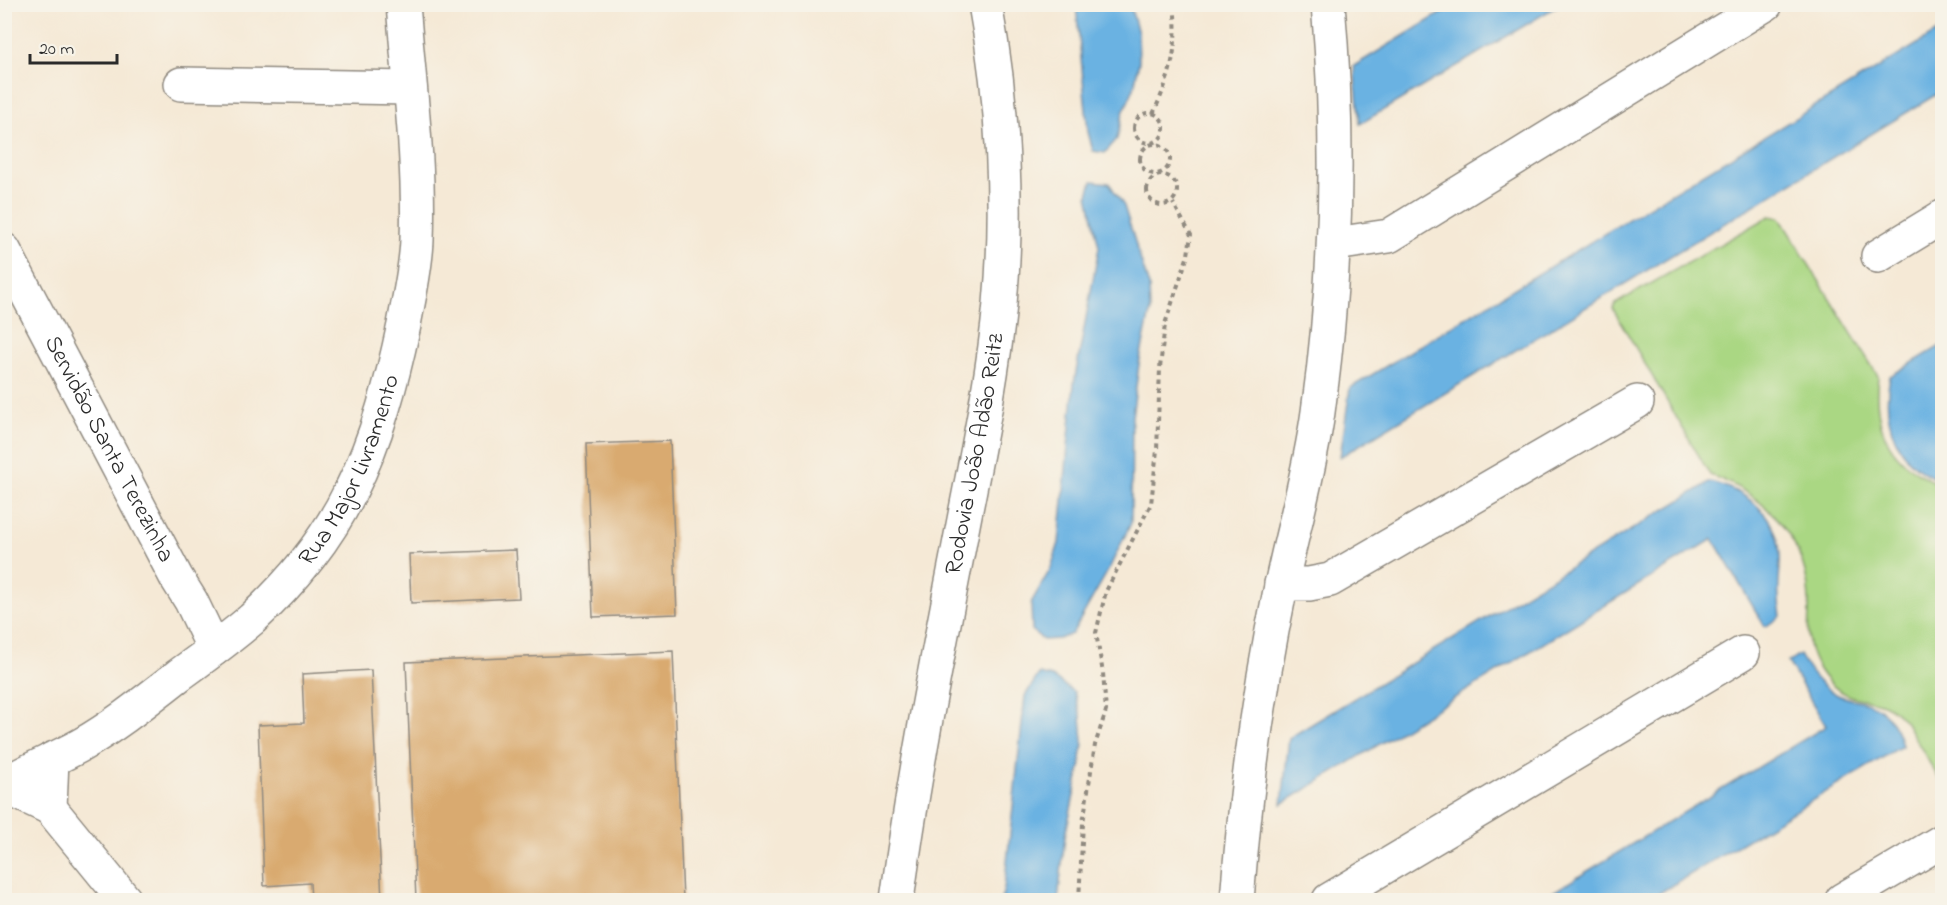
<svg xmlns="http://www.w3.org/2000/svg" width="1947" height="905" viewBox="0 0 1947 905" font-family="'Indie Flower',sans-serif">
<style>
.green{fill:#aad783;stroke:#6a8157;stroke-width:1.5}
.water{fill:#6bb2e2;stroke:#4b6e86;stroke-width:1.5}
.building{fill:#d9aa70}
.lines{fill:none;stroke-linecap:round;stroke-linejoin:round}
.minor-casing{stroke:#908a80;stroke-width:36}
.major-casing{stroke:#908a80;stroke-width:36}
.path{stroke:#908a80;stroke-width:4;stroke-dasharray:4.5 4.5;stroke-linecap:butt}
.minor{stroke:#fff;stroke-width:33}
.major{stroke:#fff;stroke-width:33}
.labels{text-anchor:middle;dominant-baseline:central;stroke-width:5;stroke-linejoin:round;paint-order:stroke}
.street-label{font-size:24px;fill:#2b2b2b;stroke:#f7f3e8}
</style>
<rect width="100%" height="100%" fill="#f7f3e8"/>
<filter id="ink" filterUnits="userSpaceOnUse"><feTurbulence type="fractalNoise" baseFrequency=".0167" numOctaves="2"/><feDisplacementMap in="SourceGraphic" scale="12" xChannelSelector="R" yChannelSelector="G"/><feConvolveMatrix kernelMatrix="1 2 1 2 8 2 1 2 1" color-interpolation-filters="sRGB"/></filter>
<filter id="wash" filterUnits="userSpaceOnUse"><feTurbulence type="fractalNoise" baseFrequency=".008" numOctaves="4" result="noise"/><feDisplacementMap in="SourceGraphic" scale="24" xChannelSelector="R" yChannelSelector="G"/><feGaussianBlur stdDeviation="1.35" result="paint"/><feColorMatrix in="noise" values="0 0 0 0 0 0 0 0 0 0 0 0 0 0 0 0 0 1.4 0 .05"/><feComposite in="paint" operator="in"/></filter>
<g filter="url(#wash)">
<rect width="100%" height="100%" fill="#f5e9d6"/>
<path class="green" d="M1770,216L1780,218L1878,376C1872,431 1892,465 1942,485V784L1905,721C1899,715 1894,709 1887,706C1878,701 1870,701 1861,699C1844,696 1829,685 1820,671C1804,647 1809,632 1809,605C1809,541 1767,495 1710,475L1613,309L1615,304Z"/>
<path class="water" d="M1456,4L1559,5L1360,124L1354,66Z
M1076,5H1130L1138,33L1139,61L1134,88L1123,113L1117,139L1105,153L1093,151L1088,132Z
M1942,29V91L1340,457L1350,388Z
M1092,181L1109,183L1124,206L1141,261L1149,286L1150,312L1139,364L1132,417L1131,523L1109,569L1072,634L1059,639L1043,640L1032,630L1031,603L1051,568L1059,543L1074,383L1099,247L1088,195Z
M1942,345V481C1896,464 1881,422 1890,376Z
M1710,482C1751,492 1782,519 1780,564C1779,585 1777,595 1781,616L1765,627L1713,539L1282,804L1289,738Z
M1800,655C1809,671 1818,684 1834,693C1842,698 1851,699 1860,701C1883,705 1897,724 1902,746L1648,900H1540L1826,726L1788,662Z
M1039,674L1052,677L1074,692L1081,716L1083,742L1080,768L1065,836L1058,900H1001L1004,889L1007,862L1025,696Z"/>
<g id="blocks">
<path class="building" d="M670,441L677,614L593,617L586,444Z
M516,550L519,598L411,603L409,554Z
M673,651L683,900H416L406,662Z
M371,670L382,900H311L310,883L264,886L258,725L304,723L302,674Z"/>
</g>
</g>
<g filter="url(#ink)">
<use href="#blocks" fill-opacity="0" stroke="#908a80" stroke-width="1.5"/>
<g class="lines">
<g class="minor-casing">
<g id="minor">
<path d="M181,84L410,88"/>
<path d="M1335,244L1389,236L1766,4"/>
<path id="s1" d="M4,250L176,577L191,601L214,649"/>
<path d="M1878,256L1942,217"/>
<path d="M1281,584H1309L1330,580L1637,402"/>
<path d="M4,786L50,808L52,759"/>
<path d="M50,808L125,900"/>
<path d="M1237,900C1245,795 1259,690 1281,586C1293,528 1310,471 1318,412C1337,276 1340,141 1328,4"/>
<path d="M1329,900L1743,653"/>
<path d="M1842,900L1942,841"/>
</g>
</g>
<g class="major-casing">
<g id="major">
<path id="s2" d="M4,784C29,769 56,759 81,745C116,725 148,699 179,675C204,657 229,639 252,619C291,583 328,538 351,490C377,439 392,381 404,325C409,297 416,268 417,240C420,161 409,82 403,4"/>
<path id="s3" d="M897,900C913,781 936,664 959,546C974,466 992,386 1000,304C1009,207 1003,100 985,4"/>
</g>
</g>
<path class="path" d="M1134 128a15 15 0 1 1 30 0a15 15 0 1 1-30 0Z
M1153,114C1171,75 1179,48 1174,4
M1140 159a15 15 0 1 1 30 0a15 15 0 1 1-30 0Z
M1147 190a15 15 0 1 1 30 0a15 15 0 1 1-30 0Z
M1079,900L1083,823L1095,745L1106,711L1103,673L1096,633L1106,591L1151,504L1157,450L1160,368L1165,324L1188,255L1191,235L1173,203"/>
<use href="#minor" class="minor"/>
<use href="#major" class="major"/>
</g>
</g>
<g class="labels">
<g class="street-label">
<text stroke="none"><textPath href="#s1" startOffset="225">Servidão Santa Terezinha</textPath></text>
<text stroke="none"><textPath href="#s3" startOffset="453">Rodovia João Adão Reitz</textPath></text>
<text stroke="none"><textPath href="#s2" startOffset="480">Rua Major Livramento</textPath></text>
</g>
</g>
<rect width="1947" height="905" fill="none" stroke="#f7f3e8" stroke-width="24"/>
<path d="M30 54v9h87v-9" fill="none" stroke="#2b2b2b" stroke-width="3"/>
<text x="39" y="54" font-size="18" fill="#2b2b2b" stroke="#f7f3e8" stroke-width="4.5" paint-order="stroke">20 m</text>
</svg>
